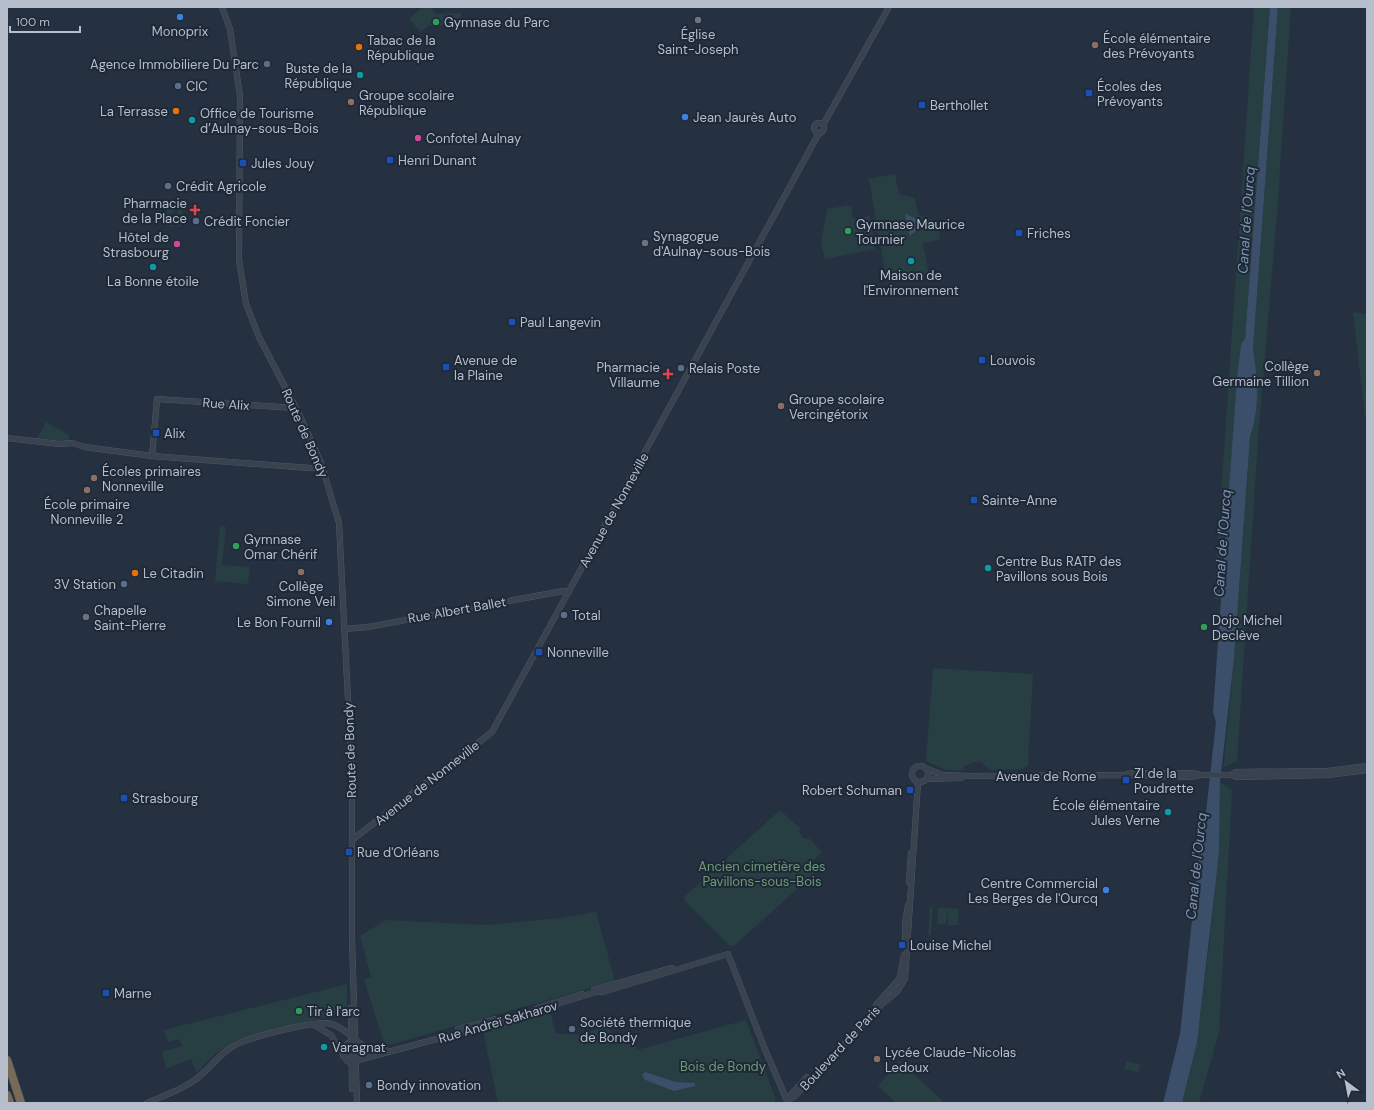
<svg xmlns="http://www.w3.org/2000/svg" width="1374" height="1110" viewBox="0 0 1374 1110" font-family="'DM Sans',sans-serif">
<style>
.green{fill:#273f42}
.water{fill:#3b4e6a}
.lines{fill:none;stroke-linecap:round;stroke-linejoin:round}
.minor-casing{stroke:#57616e;stroke-width:6}
.highway-casing{stroke:#444e5b;stroke-width:9}
.minor{stroke:#394350;stroke-width:5.5}
.highway{stroke:#776a56;stroke-width:8}
.shop-dot{fill:#3f7fe0;stroke:#1e2836;stroke-width:1.5}
.worship-dot{fill:#6b7280;stroke:#1e2836;stroke-width:1.5}
.leisure-dot{fill:#2e9e5b;stroke:#1e2836;stroke-width:1.5}
.education-dot{fill:#8d6e63;stroke:#1e2836;stroke-width:1.5}
.food-dot{fill:#e8710a;stroke:#1e2836;stroke-width:1.5}
.service-dot{fill:#5c6f8a;stroke:#1e2836;stroke-width:1.5}
.culture-dot{fill:#0f9aa8;stroke:#1e2836;stroke-width:1.5}
.transit-dot{fill:#1a4fb4;stroke:#1e2836;stroke-width:1.5}
.hotel-dot{fill:#d1479c;stroke:#1e2836;stroke-width:1.5}
.health-dot{fill:#e0444e;stroke:#1e2836;stroke-width:1.5}
.labels{text-anchor:middle;dominant-baseline:central;stroke-width:4;stroke-linejoin:round;paint-order:stroke}
.poi-label{font-size:13px;fill:#b6becb;stroke:#1e2836;text-anchor:start}
.street-label{font-size:13px;fill:#b6becb;stroke:#1e2836}
.park-label{font-size:13px;fill:#6d9c77;stroke:#1e2836}
.water-label{font-size:14px;font-style:italic;fill:#7d94b2;stroke:#1e2836}
</style>
<rect width="100%" height="100%" fill="#253141"/>
<path class="green" d="M422,7H430L437,14L461,13V25H429L421,32L409,19Z
M1254,7H1270L1245,340L1241,344L1237,378L1222,599H1214Z
M1278,7H1291L1277,213L1258,439L1237,761L1222,768L1224,763L1234,659L1250,437C1260,408 1258,378 1253,349Z
M895,174L899,194L915,198L918,214L940,223L939,240L923,243L929,276L887,283L869,179Z
M851,205L853,219L870,216L875,249L825,259L821,243L827,209Z
M176,206L174,212L169,216L175,228L165,224L163,217L168,208Z
M178,207C187,212 187,222 178,227L176,222L179,217L177,213Z
M1353,312L1367,314V415L1365,416Z
M46,422L69,435V440L67,441L37,438Z
M220,526L226,527L222,565L250,567L248,584L215,581Z
M933,668L1033,674L1028,765L1023,769L990,770L981,762H973L969,765H965L963,770H946L926,761Z
M1220,782L1232,790L1219,1032L1199,1103H1182C1196,1054 1202,1005 1208,954C1214,897 1219,840 1220,782Z
M780,810L801,829L799,832L803,838L810,839L822,852L812,861L819,869L734,946H730L685,901L684,897Z
M930,907H933L931,935H928Z
M938,908H948L946,924H937Z
M948,908L959,909L958,925H948Z
M596,912L615,981L385,1046L364,980L371,977L360,936L386,920L486,925L560,918Z
M347,984V1007L344,1012L234,1041L215,1054L197,1073L191,1059L166,1069L162,1052L182,1046L179,1039L168,1042L164,1030Z
M550,1012L556,1033L579,1035L608,1026L614,1038L632,1033L637,1050L746,1020L776,1100L773,1103H498L483,1031Z
M900,1061L945,1103H896L878,1086Z
M1126,1061L1140,1064L1138,1072L1125,1069Z"/>
<path class="water" d="M1270,7H1278L1253,349C1258,378 1260,408 1250,437L1234,659L1220,782L1219,850L1216,879L1197,1042L1182,1103H1163L1180,1034L1201,835L1204,830L1216,722L1213,712L1237,378L1241,344L1245,339Z
M905,214L930,224L918,229L910,236Z
M645,1072L676,1082L695,1083V1086L674,1091L645,1080L642,1075Z"/>
<g class="lines">
<g class="minor-casing">
<path id="minor" d="M222,7L230,29L240,96L239,260L246,304L259,337L300,416L321,463L339,523L352,778V939L357,1103
M814 128a5 5 0 1 1 10 0a5 5 0 1 1-10 0Z
M823,125L889,7
M7,438L60,444L72,443L85,447L152,456L323,469
M152,456L157,399L295,408
M345,629L368,627L563,591L569,592
M912 774a8 8 0 1 1 16 0a8 8 0 1 1-16 0Z
M925,768L943,775L970,776L1122,775L1191,777L1200,775H1231L1236,777L1328,775L1367,770
M1127,774L1136,773H1191L1198,774
M1231,775L1236,772L1328,771L1367,766
M926,779L961,778
M352,840L492,732L819,133
M909,882L911,853
M905,944V924L908,905
M594,990L672,968
M876,1005L900,978L904,955
M351,1008L352,1089
M537,1008L582,994
M314,1025L331,1035L347,1061L351,1062L481,1027L596,992H603L728,954L764,1047L788,1103
M458,1029L496,1019
M343,1056C343,1047 346,1043 354,1040
M787,1099L794,1097L882,1004L897,992L905,979L918,782
M787,1099L807,1077
M147,1103C165,1095 187,1088 201,1075C213,1065 221,1052 235,1045C253,1036 304,1024 324,1023C349,1023 361,1057 386,1050"/>
</g>
<g class="highway-casing">
<path id="highway" d="M7,1060L21,1103
M7,1095L10,1103"/>
</g>
<use href="#minor" class="minor"/>
<use href="#highway" class="highway"/>
</g>
<g class="shop-dot">
<circle cx="180" cy="17" r="4"/>
<circle cx="685" cy="117" r="4"/>
<circle cx="329" cy="622" r="4"/>
<circle cx="1106" cy="890" r="4"/>
</g>
<g class="worship-dot">
<circle cx="698" cy="20" r="4"/>
<circle cx="645" cy="243" r="4"/>
<circle cx="86" cy="617" r="4"/>
</g>
<g class="leisure-dot">
<circle cx="436" cy="22" r="4"/>
<circle cx="848" cy="231" r="4"/>
<circle cx="236" cy="546" r="4"/>
<circle cx="1204" cy="627" r="4"/>
<circle cx="299" cy="1011" r="4"/>
</g>
<g class="education-dot">
<circle cx="1095" cy="45" r="4"/>
<circle cx="351" cy="102" r="4"/>
<circle cx="1317" cy="373" r="4"/>
<circle cx="781" cy="406" r="4"/>
<circle cx="94" cy="478" r="4"/>
<circle cx="87" cy="490" r="4"/>
<circle cx="301" cy="572" r="4"/>
<circle cx="877" cy="1059" r="4"/>
</g>
<g class="food-dot">
<circle cx="359" cy="47" r="4"/>
<circle cx="176" cy="111" r="4"/>
<circle cx="135" cy="573" r="4"/>
</g>
<g class="service-dot">
<circle cx="267" cy="64" r="4"/>
<circle cx="178" cy="86" r="4"/>
<circle cx="168" cy="186" r="4"/>
<circle cx="196" cy="221" r="4"/>
<circle cx="681" cy="368" r="4"/>
<circle cx="124" cy="584" r="4"/>
<circle cx="564" cy="615" r="4"/>
<circle cx="572" cy="1029" r="4"/>
<circle cx="369" cy="1085" r="4"/>
</g>
<g class="culture-dot">
<circle cx="360" cy="75" r="4"/>
<circle cx="192" cy="120" r="4"/>
<circle cx="911" cy="261" r="4"/>
<circle cx="153" cy="267" r="4"/>
<circle cx="988" cy="568" r="4"/>
<circle cx="1168" cy="812" r="4"/>
<circle cx="324" cy="1047" r="4"/>
</g>
<g class="transit-dot">
<rect x="1085" y="89" width="8" height="8" rx="2"/>
<rect x="918" y="101" width="8" height="8" rx="2"/>
<rect x="386" y="156" width="8" height="8" rx="2"/>
<rect x="239" y="159" width="8" height="8" rx="2"/>
<rect x="1015" y="229" width="8" height="8" rx="2"/>
<rect x="508" y="318" width="8" height="8" rx="2"/>
<rect x="978" y="356" width="8" height="8" rx="2"/>
<rect x="442" y="363" width="8" height="8" rx="2"/>
<rect x="152" y="429" width="8" height="8" rx="2"/>
<rect x="970" y="496" width="8" height="8" rx="2"/>
<rect x="535" y="648" width="8" height="8" rx="2"/>
<rect x="1122" y="776" width="8" height="8" rx="2"/>
<rect x="906" y="786" width="8" height="8" rx="2"/>
<rect x="120" y="794" width="8" height="8" rx="2"/>
<rect x="345" y="848" width="8" height="8" rx="2"/>
<rect x="898" y="941" width="8" height="8" rx="2"/>
<rect x="102" y="989" width="8" height="8" rx="2"/>
</g>
<g class="hotel-dot">
<circle cx="418" cy="138" r="4"/>
<circle cx="177" cy="244" r="4"/>
</g>
<g class="health-dot">
<path d="M193 204h4v4h4v4h-4v4h-4v-4h-4v-4h4z"/>
<path d="M666 368h4v4h4v4h-4v4h-4v-4h-4v-4h4z"/>
</g>
<g class="labels">
<g class="poi-label">
<text x="444" y="22">Gymnase du Parc</text>
<text x="180" y="31" text-anchor="middle">Monoprix</text>
<text x="698" y="34" text-anchor="middle">Église<tspan x="698" dy="15">Saint-Joseph</tspan></text>
<text x="1103" y="38">École élémentaire<tspan x="1103" dy="15">des Prévoyants</tspan></text>
<text x="367" y="40">Tabac de la<tspan x="367" dy="15">République</tspan></text>
<text x="259" y="64" text-anchor="end">Agence Immobiliere Du Parc</text>
<text x="352" y="68" text-anchor="end">Buste de la<tspan x="352" dy="15">République</tspan></text>
<text x="186" y="86">CIC</text>
<text x="1097" y="86">Écoles des<tspan x="1097" dy="15">Prévoyants</tspan></text>
<text x="359" y="95">Groupe scolaire<tspan x="359" dy="15">République</tspan></text>
<text x="930" y="105">Berthollet</text>
<text x="168" y="111" text-anchor="end">La Terrasse</text>
<text x="200" y="113">Office de Tourisme<tspan x="200" dy="15">d’Aulnay-sous-Bois</tspan></text>
<text x="693" y="117">Jean Jaurès Auto</text>
<text x="426" y="138">Confotel Aulnay</text>
<text x="398" y="160">Henri Dunant</text>
<text x="251" y="163">Jules Jouy</text>
<text x="176" y="186">Crédit Agricole</text>
<text x="187" y="203" text-anchor="end">Pharmacie<tspan x="187" dy="15">de la Place</tspan></text>
<text x="204" y="221">Crédit Foncier</text>
<text x="856" y="224">Gymnase Maurice<tspan x="856" dy="15">Tournier</tspan></text>
<text x="1027" y="233">Friches</text>
<text x="653" y="236">Synagogue<tspan x="653" dy="15">d'Aulnay-sous-Bois</tspan></text>
<text x="169" y="237" text-anchor="end">Hôtel de<tspan x="169" dy="15">Strasbourg</tspan></text>
<text x="911" y="275" text-anchor="middle">Maison de<tspan x="911" dy="15">l'Environnement</tspan></text>
<text x="153" y="281" text-anchor="middle">La Bonne étoile</text>
<text x="520" y="322">Paul Langevin</text>
<text x="454" y="360">Avenue de<tspan x="454" dy="15">la Plaine</tspan></text>
<text x="990" y="360">Louvois</text>
<text x="1309" y="366" text-anchor="end">Collège<tspan x="1309" dy="15">Germaine Tillion</tspan></text>
<text x="660" y="367" text-anchor="end">Pharmacie<tspan x="660" dy="15">Villaume</tspan></text>
<text x="689" y="368">Relais Poste</text>
<text x="789" y="399">Groupe scolaire<tspan x="789" dy="15">Vercingétorix</tspan></text>
<text x="164" y="433">Alix</text>
<text x="102" y="471">Écoles primaires<tspan x="102" dy="15">Nonneville</tspan></text>
<text x="982" y="500">Sainte-Anne</text>
<text x="87" y="504" text-anchor="middle">École primaire<tspan x="87" dy="15">Nonneville 2</tspan></text>
<text x="244" y="539">Gymnase<tspan x="244" dy="15">Omar Chérif</tspan></text>
<text x="996" y="561">Centre Bus RATP des<tspan x="996" dy="15">Pavillons sous Bois</tspan></text>
<text x="143" y="573">Le Citadin</text>
<text x="116" y="584" text-anchor="end">3V Station</text>
<text x="301" y="586" text-anchor="middle">Collège<tspan x="301" dy="15">Simone Veil</tspan></text>
<text x="94" y="610">Chapelle<tspan x="94" dy="15">Saint-Pierre</tspan></text>
<text x="572" y="615">Total</text>
<text x="1212" y="620">Dojo Michel<tspan x="1212" dy="15">Declève</tspan></text>
<text x="321" y="622" text-anchor="end">Le Bon Fournil</text>
<text x="547" y="652">Nonneville</text>
<text x="1134" y="773">ZI de la<tspan x="1134" dy="15">Poudrette</tspan></text>
<text x="902" y="790" text-anchor="end">Robert Schuman</text>
<text x="132" y="798">Strasbourg</text>
<text x="1160" y="805" text-anchor="end">École élémentaire<tspan x="1160" dy="15">Jules Verne</tspan></text>
<text x="357" y="852">Rue d'Orléans</text>
<text x="1098" y="883" text-anchor="end">Centre Commercial<tspan x="1098" dy="15">Les Berges de l'Ourcq</tspan></text>
<text x="910" y="945">Louise Michel</text>
<text x="114" y="993">Marne</text>
<text x="307" y="1011">Tir à l'arc</text>
<text x="580" y="1022">Société thermique<tspan x="580" dy="15">de Bondy</tspan></text>
<text x="332" y="1047">Varagnat</text>
<text x="885" y="1052">Lycée Claude-Nicolas<tspan x="885" dy="15">Ledoux</tspan></text>
<text x="377" y="1085">Bondy innovation</text>
</g>
<g class="street-label">
<text transform="translate(226 404) rotate(4)">Rue Alix</text>
<text transform="translate(305 433) rotate(66)">Route de Bondy</text>
<text transform="translate(614 510) rotate(-61)">Avenue de Nonneville</text>
<text transform="translate(457 610) rotate(-10)">Rue Albert Ballet</text>
<text transform="translate(350 750) rotate(-92)">Route de Bondy</text>
<text x="1046" y="776">Avenue de Rome</text>
<text transform="translate(427 783) rotate(-38)">Avenue de Nonneville</text>
<text transform="translate(498 1022) rotate(-16)">Rue Andreï Sakharov</text>
<text transform="translate(840 1048) rotate(-47)">Boulevard de Paris</text>
</g>
<g class="park-label">
<text x="762" y="866">Ancien cimetière des<tspan x="762" dy="15">Pavillons-sous-Bois</tspan></text>
<text x="723" y="1066">Bois de Bondy</text>
</g>
<g class="water-label">
<text transform="translate(1246 220) rotate(-86)">Canal de l'Ourcq</text>
<text transform="translate(1222 543) rotate(-86)">Canal de l'Ourcq</text>
<text transform="translate(1196 866) rotate(-84)">Canal de l'Ourcq</text>
</g>
</g>
<rect width="1374" height="1110" fill="none" stroke="#b6becb" stroke-width="16"/>
<g transform="translate(1346 1082) rotate(328)" stroke="#1e2836" stroke-width="3" paint-order="stroke">
<path d="M0-3L7 15L0 10L-7 15Z" fill="#b6becb"/>
<text y="-6" font-size="11" font-weight="bold" text-anchor="middle" fill="#b6becb">N</text>
</g>
<path d="M10 26v6h70v-6" fill="none" stroke="#b6becb" stroke-width="2"/>
<text x="16" y="26" font-size="12" fill="#b6becb" stroke="#1e2836" stroke-width="3" paint-order="stroke">100 m</text>
</svg>
